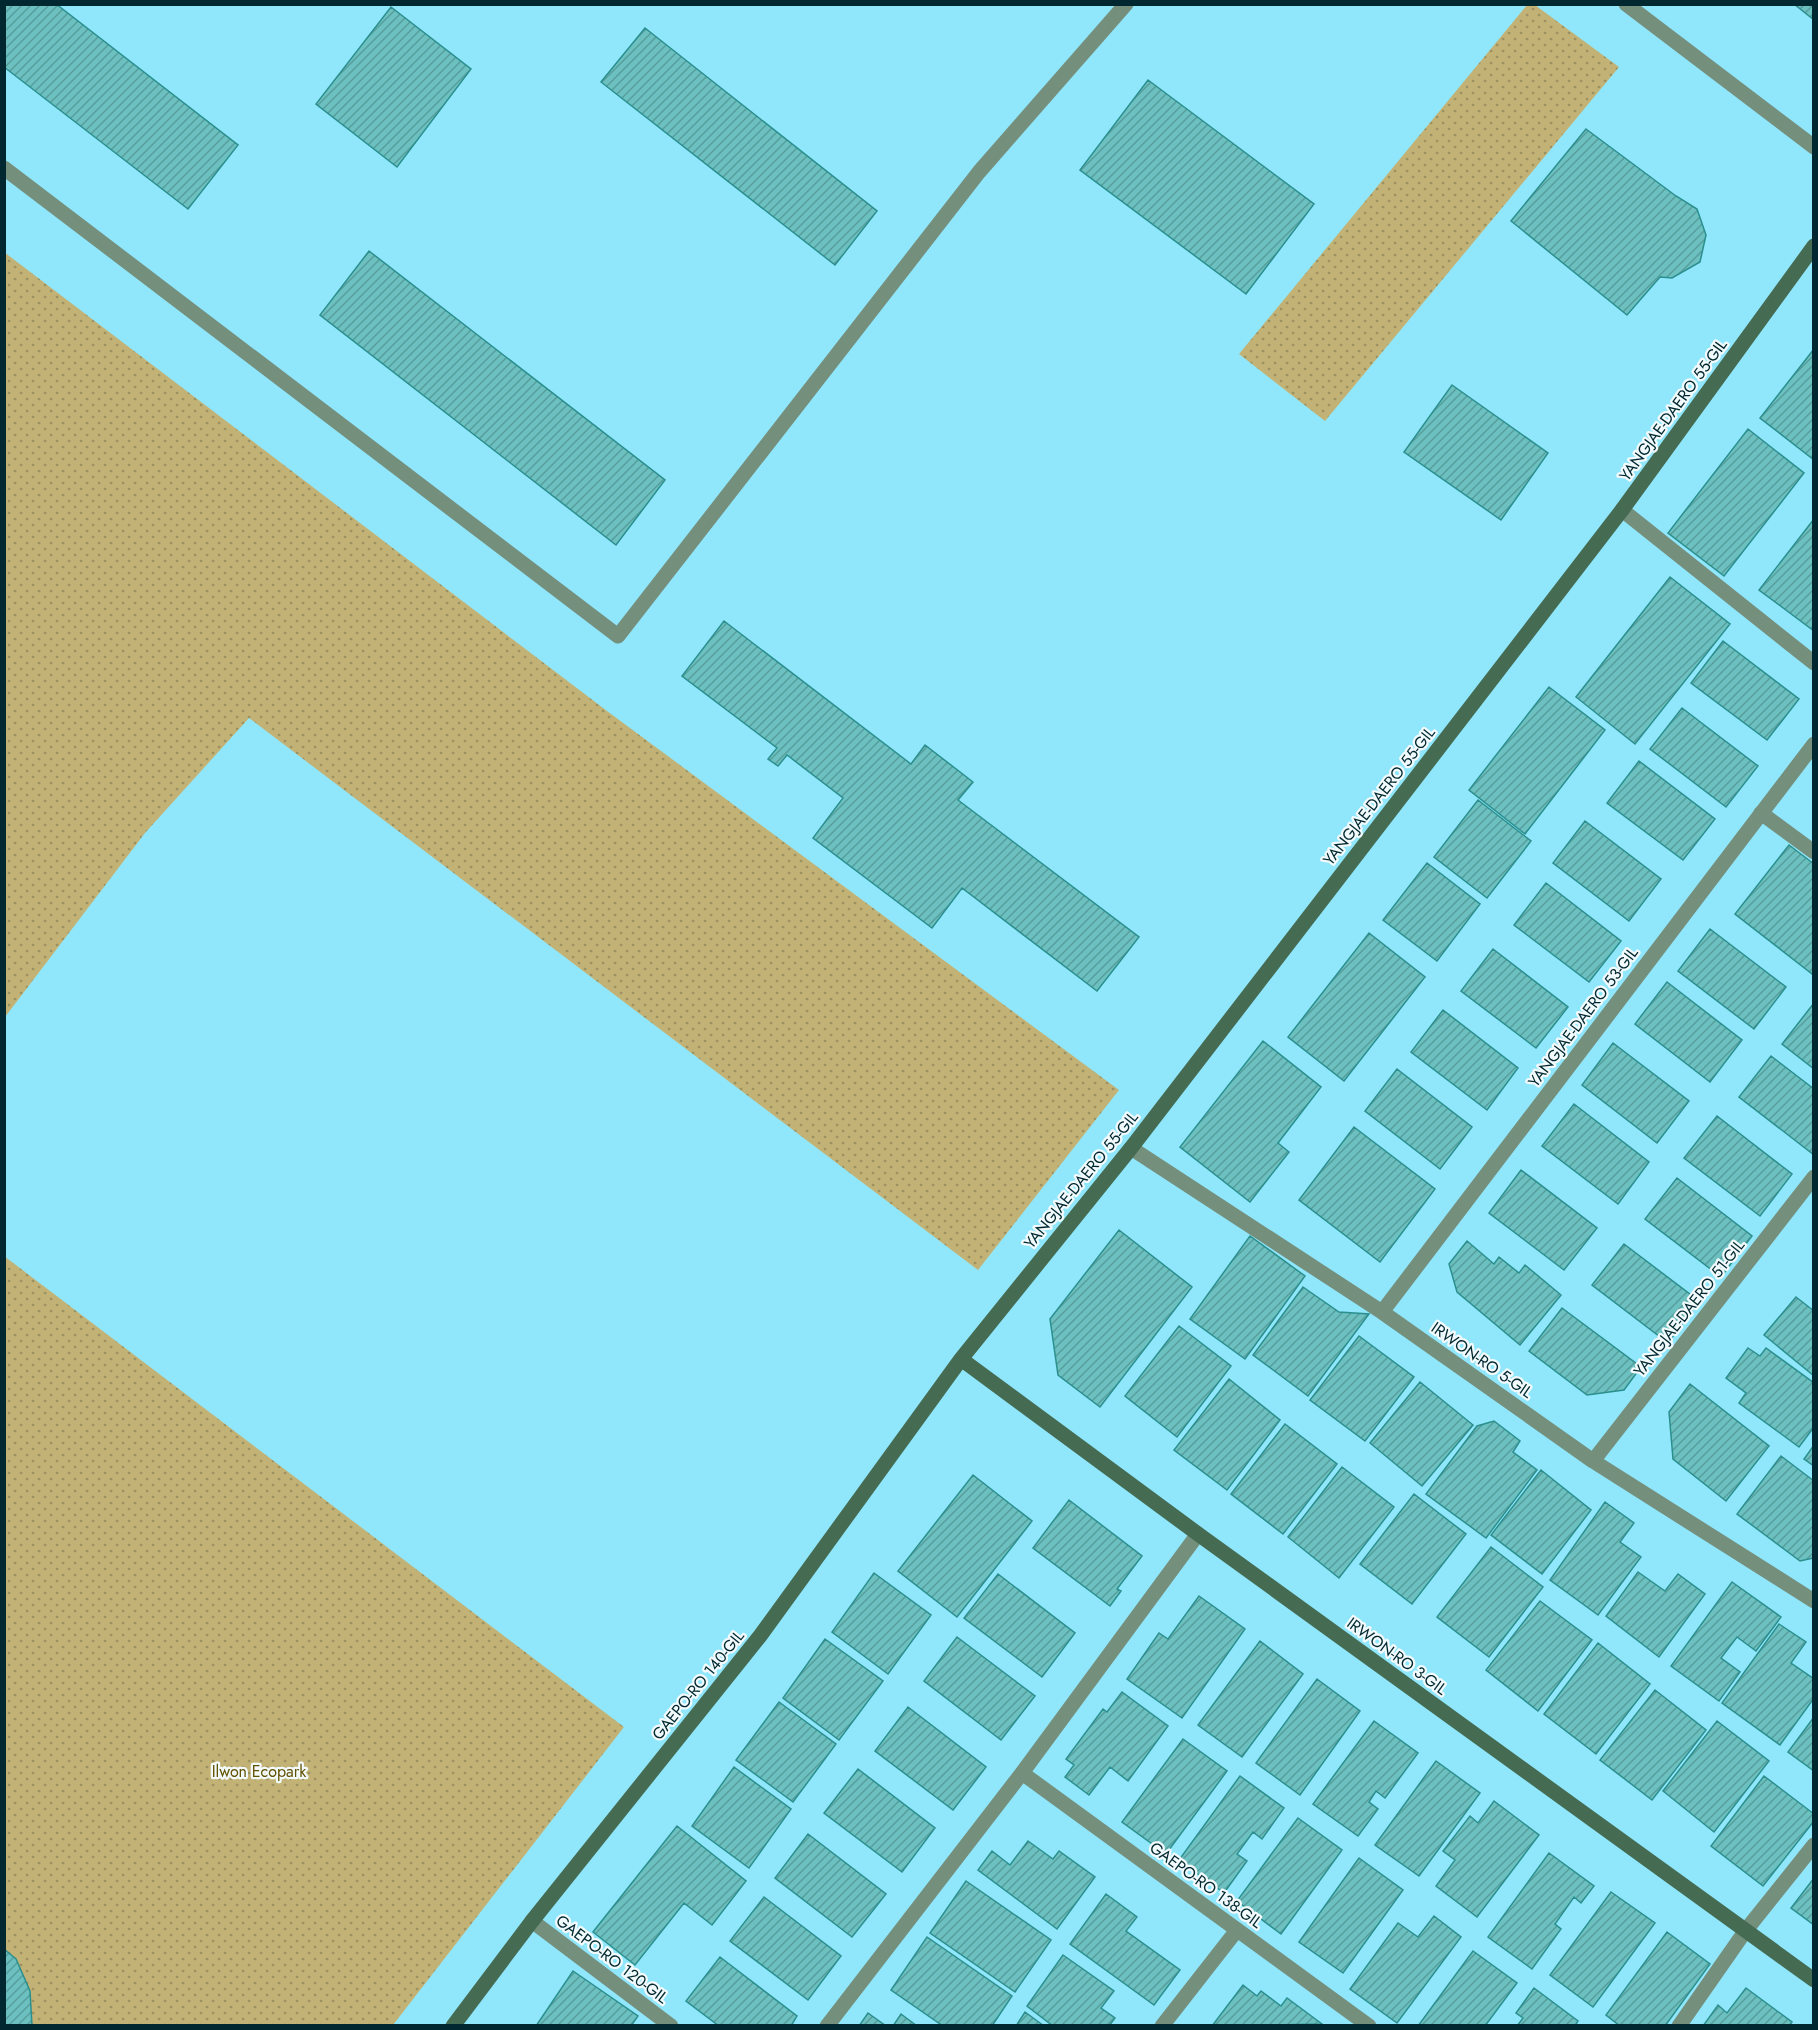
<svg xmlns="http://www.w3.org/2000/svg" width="1818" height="2030" viewBox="0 0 1818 2030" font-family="Jost,sans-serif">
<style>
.park{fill:url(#park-dots)}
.building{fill:url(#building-hatch);stroke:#2b8f8e;stroke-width:1.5}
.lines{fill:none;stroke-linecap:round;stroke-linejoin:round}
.lane{stroke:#758f7d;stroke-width:15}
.street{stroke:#758f7d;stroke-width:15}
.secondary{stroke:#456c53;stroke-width:15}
.labels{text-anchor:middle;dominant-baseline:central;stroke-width:4.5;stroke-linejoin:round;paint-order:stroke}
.street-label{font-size:16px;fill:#012830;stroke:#f2fafc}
.park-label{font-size:16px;fill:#625100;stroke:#f2fafc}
</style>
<defs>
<pattern id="park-dots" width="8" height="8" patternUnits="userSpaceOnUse" patternTransform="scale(1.5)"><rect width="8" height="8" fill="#c3b275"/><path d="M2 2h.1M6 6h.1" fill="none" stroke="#9c9160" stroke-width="1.8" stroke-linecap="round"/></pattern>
<pattern id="building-hatch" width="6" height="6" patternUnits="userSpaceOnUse" patternTransform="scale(1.5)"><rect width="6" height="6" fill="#6cc1c0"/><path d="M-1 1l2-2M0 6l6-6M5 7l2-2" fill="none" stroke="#569d9c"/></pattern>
</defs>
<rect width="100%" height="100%" fill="#90e7fc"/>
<path class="park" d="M1527,5H1535L1619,67L1325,421L1239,354Z
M4,252L607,711L1119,1090L978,1270L249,718L145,833L5,1017Z
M4,1256L624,1727L393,2025H5Z"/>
<path class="building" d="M4,4H56L238,145L188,209L4,67Z
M1794,4H1814V20Z
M391,7L471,69L397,167L316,104Z
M645,28L877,211L835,265L601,82Z
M1148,80L1314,204L1246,294L1080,170Z
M1586,129L1676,196L1697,209L1706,235L1700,262L1672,278L1660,277L1627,315L1511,221Z
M369,251L665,480L616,545L320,315Z
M1814,349V460L1760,418Z
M1452,385L1548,453L1501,520L1404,452Z
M1748,429L1804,473L1724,576L1668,533Z
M1814,519V631L1759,590Z
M1670,577L1730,624L1635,744L1576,697Z
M724,621L911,764L925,745L973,782L958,800L1139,937L1097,991L962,888L932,928L813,838L843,798L787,755L778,766L768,759L777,748L682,676Z
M1723,641L1799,699L1767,740L1691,683Z
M1549,687L1605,730L1525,834L1469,790Z
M1682,708L1758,766L1726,807L1650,749Z
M1639,761L1715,819L1683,860L1607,803Z
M1478,800L1531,841L1487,898L1434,857Z
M1585,821L1661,879L1629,921L1553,863Z
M1789,845L1814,864V971L1812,974L1735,914Z
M1427,863L1480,904L1437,961L1383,920Z
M1546,883L1621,941L1589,982L1514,925Z
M1710,929L1786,987L1754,1029L1678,971Z
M1369,933L1425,977L1344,1081L1288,1037Z
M1493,949L1568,1007L1536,1048L1461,991Z
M1667,982L1742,1040L1710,1082L1635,1024Z
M1814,1003V1069L1782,1044Z
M1443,1010L1518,1068L1487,1110L1411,1052Z
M1263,1041L1321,1087L1278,1143L1289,1152L1250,1202L1180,1147Z
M1613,1043L1689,1101L1657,1143L1582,1085Z
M1771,1056L1814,1089V1155L1739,1097Z
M1397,1069L1472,1127L1440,1169L1365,1111Z
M1574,1104L1649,1162L1618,1204L1542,1146Z
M1717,1116L1792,1174L1760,1216L1684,1158Z
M1354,1127L1435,1189L1380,1262L1299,1200Z
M1521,1170L1597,1228L1564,1270L1489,1213Z
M1677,1178L1752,1236L1721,1277L1645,1219Z
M1119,1230L1192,1287L1100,1407L1058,1375L1050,1319Z
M1250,1236L1305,1276L1245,1359L1190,1319Z
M1467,1241L1494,1264L1499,1257L1519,1273L1525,1265L1561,1295L1520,1345L1457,1292L1449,1264Z
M1624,1244L1699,1301L1668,1343L1592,1285Z
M1303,1287L1339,1312L1369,1314L1308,1396L1253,1355Z
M1796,1297L1814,1311V1376L1764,1335Z
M1562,1308L1641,1367L1624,1390L1587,1395L1529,1351Z
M1179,1326L1231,1366L1177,1437L1125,1396Z
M1359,1336L1414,1377L1365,1441L1310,1400Z
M1748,1348L1760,1356L1766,1348L1814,1383V1427L1799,1447L1739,1403L1746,1393L1726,1378Z
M1229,1379L1280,1420L1227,1490L1174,1450Z
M1420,1382L1473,1425L1422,1486L1370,1443Z
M1690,1384L1769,1446L1726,1501L1673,1459L1669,1412Z
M1494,1421L1520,1441L1513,1452L1537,1470L1486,1538L1426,1494L1477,1426Z
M1285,1424L1337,1464L1283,1534L1231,1494Z
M1814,1445V1466L1804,1459Z
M1781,1456L1814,1481V1558L1800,1561L1737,1514Z
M1342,1467L1394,1507L1339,1578L1288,1537Z
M1541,1470L1591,1510L1542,1574L1491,1535Z
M973,1475L1032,1521L957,1617L898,1571Z
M1414,1494L1466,1534L1412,1604L1360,1564Z
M1069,1500L1142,1556L1117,1589L1121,1591L1110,1606L1033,1548Z
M1605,1502L1634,1523L1620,1542L1641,1557L1598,1615L1550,1580Z
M1491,1547L1543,1587L1489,1657L1437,1617Z
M1638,1572L1665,1591L1678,1574L1705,1594L1659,1657L1606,1616Z
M874,1573L931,1615L888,1674L832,1632Z
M998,1574L1075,1633L1042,1677L964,1618Z
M1732,1582L1781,1617L1756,1651L1737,1637L1721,1658L1740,1672L1719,1701L1671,1666Z
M1199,1596L1245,1629L1182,1718L1127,1679L1159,1633L1168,1639Z
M1540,1601L1592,1640L1538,1711L1486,1670Z
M1779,1624L1806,1642L1791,1663L1814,1679V1698L1780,1745L1722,1703Z
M957,1637L1035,1696L1001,1740L924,1681Z
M825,1639L883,1681L839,1740L783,1698Z
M1260,1641L1303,1674L1242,1757L1198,1725Z
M1598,1643L1650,1684L1596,1754L1544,1714Z
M1317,1679L1360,1711L1300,1795L1256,1763Z
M1655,1690L1706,1730L1652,1800L1600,1760Z
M1122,1692L1168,1726L1128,1781L1110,1767L1089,1795L1065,1777L1074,1765L1066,1759L1103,1709L1107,1712Z
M779,1702L836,1744L793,1802L736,1760Z
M908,1707L986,1767L953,1810L875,1751Z
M1814,1717V1771L1788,1752Z
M1374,1721L1418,1753L1385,1798L1376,1791L1369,1802L1378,1809L1358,1836L1313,1804Z
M1717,1721L1769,1761L1714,1832L1663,1791Z
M1183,1739L1227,1771L1166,1854L1122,1822Z
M1436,1761L1480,1793L1419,1876L1375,1845Z
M734,1767L791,1809L749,1868L692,1826Z
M858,1769L935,1828L902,1872L824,1813Z
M1240,1776L1284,1808L1262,1839L1253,1832L1237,1854L1247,1861L1224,1893L1179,1860Z
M1764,1776L1814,1814V1821L1763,1886L1711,1846Z
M1494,1801L1539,1835L1477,1917L1436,1886L1455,1860L1443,1851L1470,1816L1478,1823Z
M1298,1818L1342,1850L1281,1934L1237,1901Z
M677,1826L746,1881L712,1925L684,1903L635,1965L593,1932Z
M808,1834L886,1894L852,1937L775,1878Z
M1028,1841L1053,1859L1059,1851L1095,1877L1057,1929L978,1870L992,1851L1010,1865Z
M1549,1853L1594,1886L1581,1903L1574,1897L1555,1924L1561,1929L1532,1969L1488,1937Z
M1359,1858L1403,1890L1343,1973L1299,1942Z
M1814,1878V1925L1791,1908Z
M966,1881L1051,1940L1015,1992L930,1933Z
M1611,1892L1655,1923L1593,2007L1550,1975Z
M1106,1894L1137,1917L1126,1931L1180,1970L1154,2005L1070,1944Z
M764,1897L841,1956L808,2000L730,1941Z
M1434,1916L1461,1937L1397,2023L1350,1989L1398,1923L1418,1937Z
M1667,1932L1710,1964L1665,2026H1620L1606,2015Z
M927,1937L1012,1996L992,2026H943L891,1990Z
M4,1949L16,1959L30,1991L32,2026H4Z
M1473,1951L1517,1983L1485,2026H1418Z
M1063,1955L1114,1991L1101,2008L1115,2018L1109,2026H1053L1027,2006Z
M720,1957L797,2016L791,2026H719L686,2001Z
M573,1971L638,2016L631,2026H536Z
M1243,1985L1257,1996L1261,1991L1281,2006L1287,1998L1322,2024L1212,2026Z
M1534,1988L1578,2021L1575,2026H1517L1523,2018L1516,2013Z
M1746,1988L1792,2022L1789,2026H1703L1718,2005L1727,2013Z
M1025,2012L1044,2026H1016Z
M868,2013L886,2026H859Z
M901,2014L917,2026H893Z"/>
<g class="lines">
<path class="lane" d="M1626,4L1814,147
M4,168L618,636L979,172L1126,4
M1761,813L1814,852"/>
<path class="street" d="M1622,510L1814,663
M1131,1148L1382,1312L1593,1461L1814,1601
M1382,1312L1814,744
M1593,1461L1814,1177
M1022,1773L1369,2026
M532,1921L671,2026
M827,2026L1022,1773L1198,1534
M1162,2026L1237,1930
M1679,2026L1746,1930L1814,1845"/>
<path class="secondary" d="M961,1359L1198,1534L1814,1980
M453,2026L532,1921L760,1636L961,1359L1131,1148L1622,510L1814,246"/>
</g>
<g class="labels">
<g class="street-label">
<text transform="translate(1673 410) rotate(-54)">YANGJAE-DAERO 55-GIL</text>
<text transform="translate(1379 796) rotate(-52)">YANGJAE-DAERO 55-GIL</text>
<text transform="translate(1583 1017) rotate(-53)">YANGJAE-DAERO 53-GIL</text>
<text transform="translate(1081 1180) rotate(-51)">YANGJAE-DAERO 55-GIL</text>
<text transform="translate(1689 1308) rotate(-52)">YANGJAE-DAERO 51-GIL</text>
<text transform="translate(1482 1360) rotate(35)">IRWON-RO 5-GIL</text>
<text transform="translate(1397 1656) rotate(36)">IRWON-RO 3-GIL</text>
<text transform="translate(698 1685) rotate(-51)">GAEPO-RO 140-GIL</text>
<text transform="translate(1206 1885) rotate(36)">GAEPO-RO 138-GIL</text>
<text transform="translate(612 1959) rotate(37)">GAEPO-RO 120-GIL</text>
</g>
<g class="park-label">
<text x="259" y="1771">Ilwon Ecopark</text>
</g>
</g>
<rect width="1818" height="2030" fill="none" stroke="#012830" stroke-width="12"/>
</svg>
